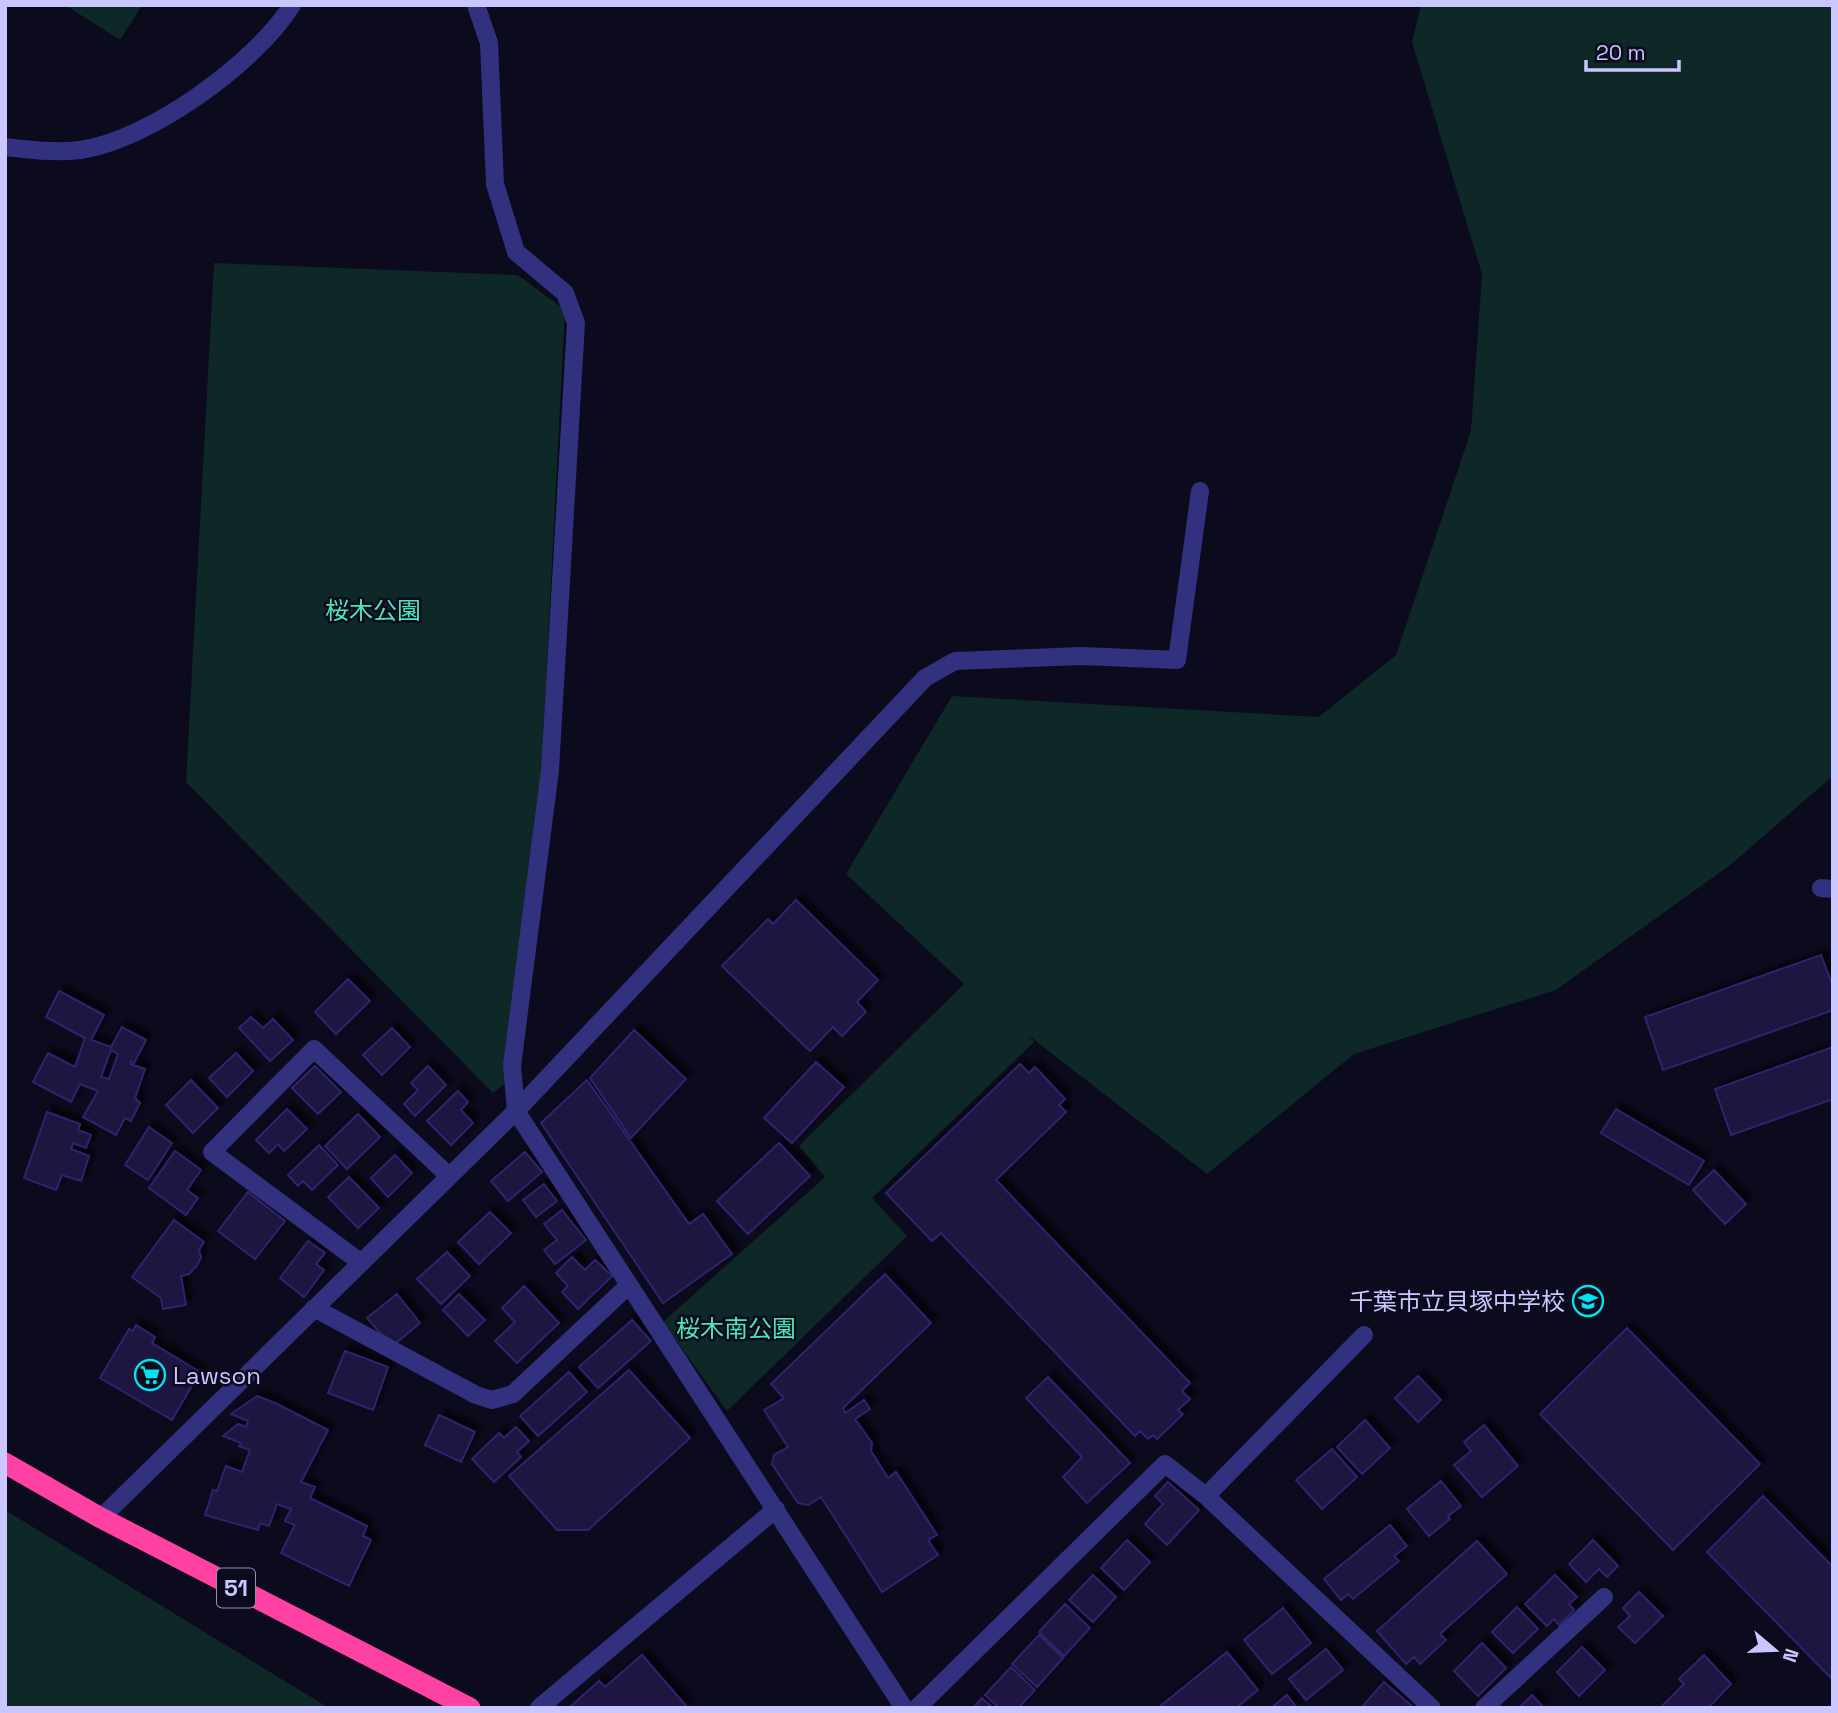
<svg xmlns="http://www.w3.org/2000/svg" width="1838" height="1713" viewBox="0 0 1838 1713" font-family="'Space Grotesk','Noto Sans JP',sans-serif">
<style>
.green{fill:#0d2826}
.building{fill:#1b1440;stroke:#30246e;stroke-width:2;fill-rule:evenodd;filter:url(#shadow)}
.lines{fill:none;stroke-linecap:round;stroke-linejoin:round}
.minor{stroke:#313180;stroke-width:18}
.highway{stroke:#ff41a4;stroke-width:21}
.labels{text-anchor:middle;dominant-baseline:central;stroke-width:5;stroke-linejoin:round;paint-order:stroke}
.shield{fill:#0c0a1d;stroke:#918ebb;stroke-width:2}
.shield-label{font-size:23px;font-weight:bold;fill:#cac6ff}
.park-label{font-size:24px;fill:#49e8ba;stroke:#0c0a1d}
.poi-label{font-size:24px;fill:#cac6ff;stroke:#0c0a1d;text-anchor:end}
</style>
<defs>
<filter id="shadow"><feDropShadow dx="6" dy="-6" stdDeviation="2" flood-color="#0009"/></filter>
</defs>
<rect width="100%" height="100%" fill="#0c0a1d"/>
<path class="green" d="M65,5H142L120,40Z
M1421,5H1833V776L1729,866L1556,990L1354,1054L1207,1174L1028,1035L1034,1042L872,1198L907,1236L727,1411L663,1322L825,1177L799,1146L964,984L846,874L952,696L1319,717L1396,655L1471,431L1482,274L1412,42Z
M214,263L518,275L565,310L540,795L505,1083L493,1093L186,782Z
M5,1510L329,1708H5Z"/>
<path class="building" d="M796,900L878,980L857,1002L866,1012L842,1036L833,1027L810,1051L722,966L768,919L773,924Z
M1821,955L1833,987V1010L1663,1070L1645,1017Z
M348,979L370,1001L336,1034L315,1012Z
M59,991L104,1015L91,1040L111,1047L122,1027L146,1040L134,1063L131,1061L130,1064L145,1069L135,1098L140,1103L131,1121L125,1118L116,1135L83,1117L98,1091L80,1084L71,1102L33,1082L48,1053L75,1067L85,1038L46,1017ZM111,1050L118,1054L109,1079L101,1077Z
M251,1017L263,1028L273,1019L293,1040L270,1061L239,1028Z
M392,1028L410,1047L382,1075L363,1055Z
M634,1030L686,1079L631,1138L590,1078Z
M1833,1047V1099L1731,1135L1715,1089Z
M236,1053L253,1071L227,1097L209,1078Z
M816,1062L844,1087L792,1143L764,1118Z
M1020,1064L1029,1073L1035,1067L1065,1099L1059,1105L1066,1112L996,1180L1190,1383L1182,1391L1190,1399L1178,1410L1183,1414L1157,1439L1153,1435L1148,1439L1140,1431L1135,1436L941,1233L932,1241L886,1193Z
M315,1066L341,1092L318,1114L292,1088Z
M428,1066L446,1085L415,1116L404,1104L418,1090L411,1083Z
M191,1080L218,1108L193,1133L166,1105Z
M587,1080L689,1224L703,1214L732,1254L663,1303L541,1123Z
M458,1091L468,1102L461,1110L473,1123L451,1145L427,1121Z
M287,1109L307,1129L284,1151L278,1144L269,1153L256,1140Z
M1616,1109L1704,1161L1689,1185L1601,1133Z
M47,1112L80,1124L78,1130L91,1135L86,1148L73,1143L71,1149L89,1156L81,1181L62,1175L56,1190L24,1178Z
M358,1114L380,1137L347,1169L325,1146Z
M149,1127L172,1143L148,1180L125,1165Z
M779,1143L810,1176L748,1234L717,1201Z
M319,1145L338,1165L312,1190L303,1181L298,1186L288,1175Z
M175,1151L201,1170L187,1190L198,1198L186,1215L149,1188Z
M525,1152L542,1172L508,1201L491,1181Z
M395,1155L412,1173L388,1197L371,1178Z
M1714,1170L1746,1204L1725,1224L1693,1190Z
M349,1177L379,1208L358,1228L328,1197Z
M544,1184L557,1201L536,1217L523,1200Z
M248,1192L285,1221L255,1259L218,1231Z
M562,1210L586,1240L555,1264L544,1250L557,1240L544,1224Z
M490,1212L511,1233L479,1264L458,1242Z
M174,1220L204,1242L199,1250L201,1258L196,1267L189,1274L181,1276L186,1305L163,1309L161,1298L132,1277Z
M308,1241L325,1253L316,1264L324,1270L304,1297L280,1278Z
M447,1252L470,1276L441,1304L417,1279Z
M572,1257L585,1270L595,1260L612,1276L578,1309L562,1292L568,1286L556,1273Z
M885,1274L931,1323L843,1408L845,1413L864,1400L870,1409L855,1419L872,1443L871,1451L888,1478L896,1472L937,1535L928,1540L938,1555L882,1592L821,1497L808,1505L798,1503L772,1464L774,1455L788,1447L764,1410L784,1398L771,1384Z
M524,1286L559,1323L517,1363L495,1341L515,1322L502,1308Z
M397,1294L420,1323L396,1343L380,1333L367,1318Z
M459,1294L485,1320L468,1336L443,1310Z
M632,1320L651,1341L598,1388L579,1367Z
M136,1325L155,1337L152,1343L200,1372L172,1420L100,1378L129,1329L133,1331Z
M1627,1328L1760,1464L1673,1550L1540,1414Z
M345,1351L388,1367L373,1410L328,1393Z
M629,1370L690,1438L588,1530H557L509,1476Z
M569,1372L587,1392L538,1436L520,1416Z
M1418,1376L1441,1400L1418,1422L1395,1398Z
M1048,1377L1130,1463L1087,1503L1063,1477L1082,1457L1026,1398Z
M257,1396L275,1403L328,1430L301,1482L315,1487L310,1498L367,1526L363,1536L371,1540L349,1586L281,1553L295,1525L285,1521L291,1509L277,1504L269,1526L260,1523L258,1530L205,1515L213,1490L217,1491L226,1466L242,1472L250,1450L239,1446L241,1443L223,1436L238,1424L246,1427L248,1421L231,1414Z
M439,1415L475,1432L461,1462L425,1445Z
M1365,1420L1390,1448L1362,1474L1337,1447Z
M1484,1425L1518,1466L1482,1497L1454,1465L1471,1451L1464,1442Z
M516,1427L529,1441L517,1452L521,1457L494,1482L472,1459L499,1433L504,1438Z
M1332,1449L1357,1477L1322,1509L1296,1480Z
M1441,1481L1461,1506L1448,1516L1450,1519L1429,1536L1407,1509Z
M1168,1482L1199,1510L1167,1545L1145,1524L1163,1504L1155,1496Z
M1763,1496L1833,1567V1680L1707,1552Z
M1390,1525L1407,1546L1394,1556L1399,1561L1353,1599L1348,1594L1341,1600L1324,1579Z
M1127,1540L1150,1562L1124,1590L1101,1568Z
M1593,1540L1618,1566L1607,1577L1599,1569L1586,1582L1569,1564Z
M1477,1541L1507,1574L1440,1634L1446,1640L1420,1664L1414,1657L1406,1664L1377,1631Z
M1093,1575L1116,1597L1093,1622L1069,1600Z
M1555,1575L1577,1597L1569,1604L1574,1610L1559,1625L1554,1619L1547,1626L1525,1604Z
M1639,1592L1663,1616L1635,1643L1618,1627L1630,1616L1623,1608Z
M1065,1604L1090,1628L1064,1656L1039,1632Z
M1517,1607L1538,1629L1513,1653L1492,1632Z
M1283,1608L1311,1643L1272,1674L1244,1640Z
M1039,1635L1063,1658L1037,1687L1012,1664Z
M1482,1643L1506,1668L1478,1696L1454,1671Z
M1582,1647L1605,1670L1579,1696L1557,1672Z
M1326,1649L1343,1670L1306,1700L1289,1679Z
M1227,1652L1258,1690L1236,1708H1158Z
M642,1655L688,1708H569L599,1681L605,1687Z
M1704,1655L1731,1684L1708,1708H1660L1684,1684L1679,1679Z
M1011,1667L1035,1690L1018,1708H999L985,1695Z
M1384,1682L1414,1708H1365L1363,1706Z
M1287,1695L1297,1708H1271Z
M1532,1695L1544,1708H1519Z
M982,1698L993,1708H973Z"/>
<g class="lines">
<path class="minor" d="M476,5L489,43L495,184L516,252L565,293L576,323L550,770L512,1066L516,1111L904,1708
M5,147C30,150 54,153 80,150C148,141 256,63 292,5
M1821,888L1833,889
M360,1262L212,1152L314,1049L449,1176
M314,1308L476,1395L492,1400L513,1394L629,1285
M1206,1496L1364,1335
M101,1518L516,1111L925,678L955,661L1082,656L1177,660L1200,491
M539,1708L776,1509
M917,1708L1165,1464L1206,1496L1432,1708
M1484,1708L1604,1597"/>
<path class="highway" d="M5,1463L101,1518L470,1708"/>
</g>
<defs>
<g id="school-ring" transform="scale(1.575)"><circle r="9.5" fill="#0c0a1d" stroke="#00e3f1" stroke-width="1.5"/><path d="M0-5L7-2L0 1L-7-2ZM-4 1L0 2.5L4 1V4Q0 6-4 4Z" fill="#00e3f1"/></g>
<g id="supermarket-ring" transform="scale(1.575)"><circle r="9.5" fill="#0c0a1d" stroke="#00e3f1" stroke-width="1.5"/><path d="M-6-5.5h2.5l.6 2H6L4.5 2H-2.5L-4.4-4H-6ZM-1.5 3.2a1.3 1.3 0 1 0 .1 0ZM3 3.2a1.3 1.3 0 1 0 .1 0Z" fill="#00e3f1"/></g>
</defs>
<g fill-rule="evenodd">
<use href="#school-ring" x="1588" y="1301"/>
<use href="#supermarket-ring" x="150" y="1375"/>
</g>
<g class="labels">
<rect class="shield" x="217" y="1568.5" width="38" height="39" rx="5"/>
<g class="shield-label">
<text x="236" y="1588">51</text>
</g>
<g class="park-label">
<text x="373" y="610">桜木公園</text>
<text x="736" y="1328">桜木南公園</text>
</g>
<g class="poi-label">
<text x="1565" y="1301">千葉市立貝塚中学校</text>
<text x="173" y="1375" text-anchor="start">Lawson</text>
</g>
</g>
<rect width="1838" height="1713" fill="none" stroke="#cac6ff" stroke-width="14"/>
<g transform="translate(1775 1650) rotate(109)" stroke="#0c0a1d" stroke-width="5" paint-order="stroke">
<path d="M0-5L12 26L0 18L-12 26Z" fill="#cac6ff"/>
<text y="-10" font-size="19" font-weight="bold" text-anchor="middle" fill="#cac6ff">N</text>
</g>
<path d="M1586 60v10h93v-10" fill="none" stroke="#cac6ff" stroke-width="3.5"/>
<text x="1596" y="60" font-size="21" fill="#cac6ff" stroke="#0c0a1d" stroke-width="5" paint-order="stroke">20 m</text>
</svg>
